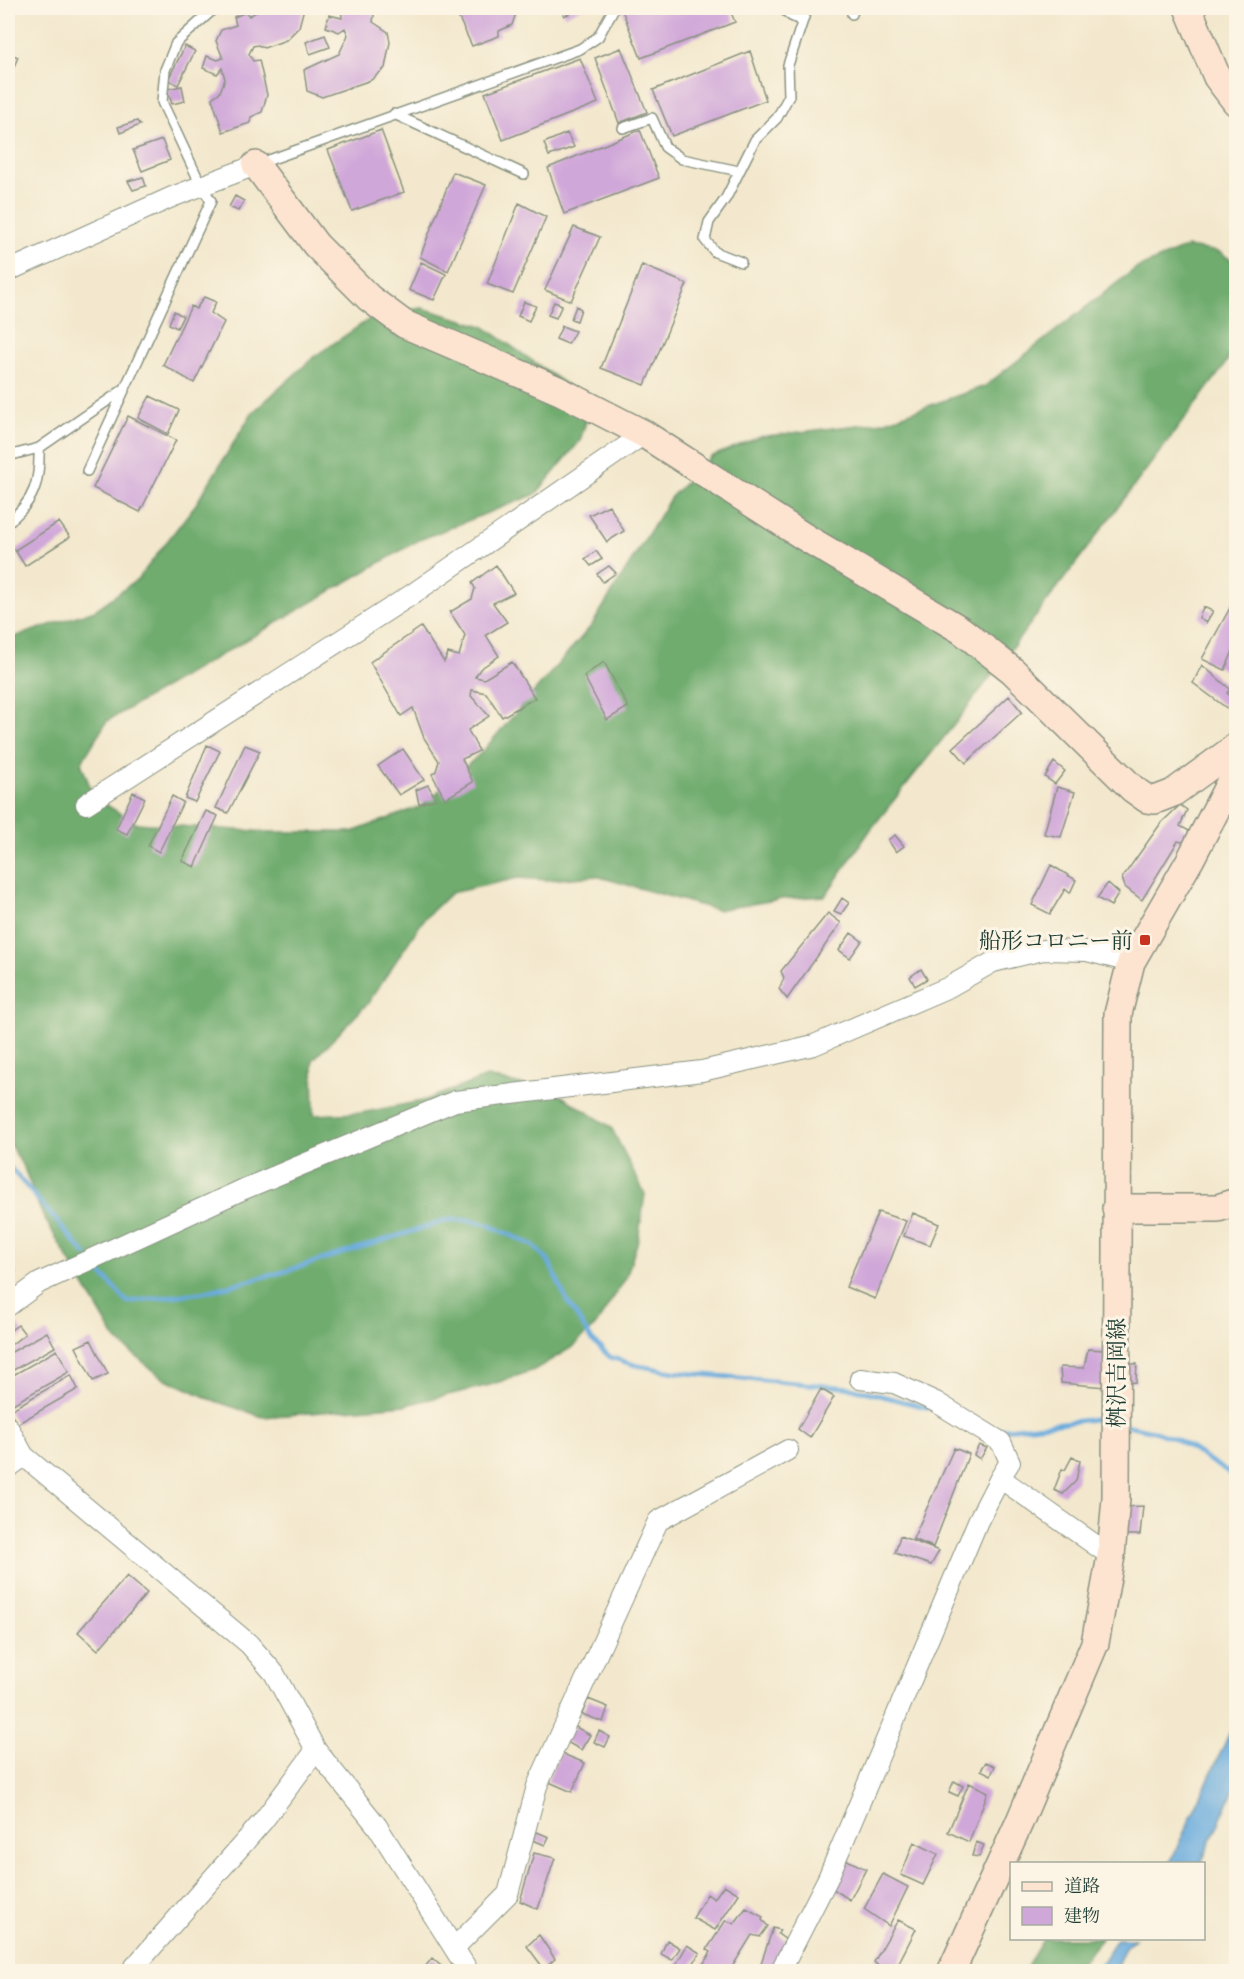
<svg xmlns="http://www.w3.org/2000/svg" width="1244" height="1979" viewBox="0 0 1244 1979" font-family="'Gentium Book Plus','Noto Serif JP',serif">
<style>
.forest{fill:#6fac6e;stroke:#477451;stroke-width:1.5}
.water{fill:#69abdd;stroke:#447488;stroke-width:1.5}
.lines{fill:none;stroke-linecap:round;stroke-linejoin:round}
.stream{stroke:#69abdd;stroke-width:4.5}
.building{fill:#d0a7d9}
.lane-casing{stroke:#899280;stroke-width:12}
.street-casing{stroke:#899280;stroke-width:22}
.secondary-casing{stroke:#899280;stroke-width:30}
.lane{stroke:#fff;stroke-width:9}
.street{stroke:#fff;stroke-width:20}
.secondary{stroke:#fde4d1;stroke-width:27}
.poi-dot{fill:#c8321e;stroke:#fcf5e5;stroke-width:2}
.labels{text-anchor:middle;dominant-baseline:central;stroke-width:6;stroke-linejoin:round;paint-order:stroke}
.poi-label{font-size:22px;fill:#1f3d34;stroke:#fcf5e5;text-anchor:end}
.street-label{font-size:22px;fill:#1f3d34;stroke:#fcf5e5}
</style>
<rect width="100%" height="100%" fill="#fcf5e5"/>
<filter id="ink" filterUnits="userSpaceOnUse"><feTurbulence type="fractalNoise" baseFrequency=".0167" numOctaves="2"/><feDisplacementMap in="SourceGraphic" scale="12" xChannelSelector="R" yChannelSelector="G"/><feConvolveMatrix kernelMatrix="1 2 1 2 8 2 1 2 1" color-interpolation-filters="sRGB"/></filter>
<filter id="wash" filterUnits="userSpaceOnUse"><feTurbulence type="fractalNoise" baseFrequency=".008" numOctaves="4" result="noise"/><feDisplacementMap in="SourceGraphic" scale="24" xChannelSelector="R" yChannelSelector="G"/><feGaussianBlur stdDeviation="1.35" result="paint"/><feColorMatrix in="noise" values="0 0 0 0 0 0 0 0 0 0 0 0 0 0 0 0 0 1.4 0 .05"/><feComposite in="paint" operator="in"/></filter>
<g filter="url(#wash)">
<rect width="100%" height="100%" fill="#f3e8cd"/>
<path class="forest" d="M1187,247L1219,252L1236,263V346L1222,369L957,721L871,829L825,896L781,899L717,910L596,876L548,880L518,878L451,893L424,919L368,1003L313,1060L314,1115L361,1113L422,1101L487,1077L557,1093L611,1127L645,1194L638,1240L626,1278L596,1325L571,1348L534,1370L490,1385L405,1405L263,1417L212,1400L162,1377L116,1340L42,1214L24,1168L8,1141V639L95,610L138,579L196,504L252,413L315,356L374,316L422,308L483,326L579,394L588,415L580,441L536,494L419,540L107,721L81,763L94,797L135,823L267,832H352L422,806L482,752L592,625L671,497L711,457L759,437L883,422L985,386L1135,269Z
M1044,1938H1101V1939L1074,1971H1024Z"/>
<path class="water" d="M1236,1719V1785L1201,1863H1170Z
M1117,1939H1135L1125,1948L1115,1971H1096Z"/>
<g class="lines">
<path class="stream" d="M8,1165L86,1255
M93,1264L127,1302L205,1292L283,1272L448,1220H467L486,1224L533,1245L549,1262L566,1299L591,1339L610,1357L635,1365L674,1372L852,1388L928,1408
M1126,1425L1153,1431L1178,1440L1236,1478
M996,1430L1096,1419L1106,1421"/>
</g>
<g id="blocks">
<path class="building" d="M259,8H304L299,27L286,40L264,48L258,45L253,46L249,54L253,61L259,60L267,95L262,112L251,117L250,123L223,132L212,98L220,92L225,79L222,68L217,74L203,68L207,56L218,60L223,58L216,41L221,30L236,25L234,17L246,12L249,16L258,11Z
M341,8H375L373,22L388,32L390,42L385,68L371,80L322,97L307,91L304,70L339,54L348,35L345,28L339,32L326,27L329,15L342,18Z
M467,8H514L516,13L512,25L499,31V36L472,46L457,14Z
M562,8H583L564,16Z
M628,8H729L735,22L641,58L622,10Z
M325,35L330,47L310,54L306,42Z
M185,46L195,51L178,85L168,80Z
M621,48L647,112L619,123L595,58Z
M750,51L766,100L672,136L653,90Z
M8,53L18,57L12,72L8,71Z
M580,58L598,103L503,140L485,93Z
M182,86L185,101L172,104L167,89Z
M137,121L140,125L120,133L118,127Z
M381,130L404,192L352,211L328,150Z
M640,130L659,178L564,214L548,168Z
M567,133L574,147L549,156L544,143Z
M162,140L170,160L142,171L133,150Z
M453,172L486,185L448,271L420,257Z
M143,177L146,186L133,190L128,181Z
M235,196L244,201L238,211L229,207Z
M519,203L546,217L513,294L487,284Z
M574,227L600,237L571,301L545,290Z
M421,262L446,274L434,300L409,290Z
M642,265L687,284L645,385L601,368Z
M204,297L216,302L211,313L224,322L194,383L163,365L191,306L196,309Z
M524,302L536,306L529,321L518,316Z
M554,302L562,305L556,318L548,315Z
M576,306L581,309L577,321L571,319Z
M174,311L183,316L177,328L169,324Z
M562,326L575,331L568,344L556,339Z
M150,396L179,410L168,434L138,418Z
M128,416L176,440L140,512L93,488Z
M609,505L624,531L607,542L589,515Z
M59,522L70,537L25,566L15,550Z
M596,551L602,559L591,566L585,559Z
M496,565L514,593L493,603L507,622L486,635L499,656L480,669L475,677L484,679L512,662L535,698L502,717L486,693L472,690L471,696L489,716L468,730L479,751L462,759L473,782L445,799L432,774L436,771L439,761L424,738L413,708L401,716L370,662L421,627L444,662L448,653L459,656L465,635L450,612L472,599L475,588L472,583Z
M609,566L616,573L603,582L597,574Z
M1236,597V644L1225,670L1202,659Z
M1203,607L1213,611L1206,623L1199,618Z
M604,662L628,707L607,720L584,676Z
M1202,665L1230,689L1227,693L1236,701V715L1193,683Z
M1009,696L1022,712L966,763L953,748Z
M207,745L220,751L195,802L185,798Z
M245,745L260,751L228,813L216,808Z
M403,749L424,780L399,795L378,766Z
M1054,762L1065,771L1055,784L1045,777Z
M428,785L436,799L419,804L416,790Z
M1057,787L1075,792L1061,837L1044,834Z
M133,792L145,798L127,834L116,829Z
M172,796L183,802L159,852L148,846Z
M1180,805L1187,810L1180,826L1191,832L1187,843L1178,841L1142,900L1125,887L1122,878L1161,823Z
M206,811L218,816L195,867L182,861Z
M895,835L904,846L896,852L888,840Z
M1051,865L1076,880L1070,893L1065,889L1050,914L1032,905Z
M1108,883L1119,893L1111,906L1097,898Z
M842,898L849,903L841,914L834,911Z
M828,913L841,923L787,999L779,989L784,978L781,971Z
M851,933L862,941L850,958L839,950Z
M921,969L927,979L915,986L910,977Z
M878,1212L906,1221L875,1299L846,1287Z
M913,1213L939,1224L930,1245L904,1236Z
M8,1255L16,1271L8,1276Z
M18,1325L25,1334L8,1347V1332Z
M47,1332L55,1347L8,1373V1354Z
M91,1340L108,1374L93,1381L76,1347Z
M1088,1349L1105,1350V1387L1061,1383L1060,1367L1084,1368Z
M57,1350L69,1372L8,1407V1378Z
M1124,1364H1137L1136,1382L1124,1383Z
M71,1375L78,1389L17,1424L9,1411Z
M821,1389L834,1397L810,1438L798,1429Z
M979,1445L987,1448L980,1459L974,1455Z
M954,1448L969,1454L933,1547L913,1539Z
M1072,1457L1080,1461L1076,1481L1063,1494L1054,1490L1062,1469L1065,1470Z
M1143,1506L1140,1535H1124L1125,1507Z
M900,1536L939,1551L931,1565L895,1553Z
M127,1576L147,1593L98,1650L78,1632Z
M588,1699L608,1707L603,1722L582,1714Z
M574,1726L590,1735L581,1750L565,1741Z
M599,1731L610,1737L605,1747L594,1742Z
M560,1753L585,1763L572,1792L547,1781Z
M986,1762L995,1766L991,1775L981,1770Z
M954,1781L963,1786L958,1796L949,1792Z
M969,1783L988,1792L969,1842L948,1832Z
M537,1832L549,1837L545,1845L533,1840Z
M914,1842L938,1854L923,1885L901,1875Z
M976,1842L984,1845L979,1857L972,1856Z
M534,1853L555,1858L538,1909L520,1901Z
M843,1858L866,1869L850,1900L830,1887Z
M883,1874L908,1887L889,1926L864,1909Z
M724,1885L739,1894L715,1930L693,1918L707,1894L714,1899Z
M746,1908L763,1917L762,1920L768,1926L760,1937L752,1935L729,1972H698L711,1952L707,1949L726,1920L734,1924Z
M898,1920L916,1929L897,1966H893L889,1972H885L874,1962Z
M773,1928L780,1930L778,1934L786,1940L773,1972L760,1966Z
M539,1935L555,1959L544,1969L527,1946Z
M667,1940L680,1948L672,1960L661,1954Z
M687,1945L700,1953L688,1972H672Z
M432,1958L441,1966L437,1972H421Z"/>
</g>
</g>
<g filter="url(#ink)">
<use href="#blocks" fill-opacity="0" stroke="#899280" stroke-width="1.5"/>
<g class="lines">
<g class="lane-casing">
<path id="lane" d="M782,8L791,16L802,21
M852,14L854,8
M394,114L524,174
M623,128L652,118L665,147L682,159L739,171
M258,164L580,49L598,37L614,8
M741,262L715,252L705,240L709,222L726,198L755,140L777,118L789,96L788,65L807,8
M8,456L39,448
M87,471L211,201L201,185L162,102L165,70L176,43L215,8
M8,522C35,501 40,481 39,448L123,390"/>
</g>
<g class="street-casing">
<path id="street" d="M8,271L172,197L256,165
M86,804L411,595L644,434
M8,1306L39,1283L244,1189L455,1101L702,1071L814,1045L949,987L993,962L1043,950L1087,951L1131,962
M860,1379L894,1383L936,1402L1001,1442L1010,1462L1000,1478
M8,1427L24,1456L249,1644L274,1673L316,1750L377,1826L469,1972
M8,1468L24,1456
M454,1948L508,1894L537,1786L658,1521L788,1450
M130,1972L263,1821L316,1750
M780,1972L828,1878L978,1521L1000,1478L1111,1556"/>
</g>
<g class="secondary-casing">
<path id="secondary" d="M1188,8L1217,77L1236,102
M256,165L316,245L369,298L404,324L560,391L644,434L803,536L961,630L1013,671L1133,789L1147,799L1155,800L1173,793L1236,747
M1116,1208H1218L1236,1202
M951,1972L1019,1823L1095,1643L1111,1556L1116,1498L1118,1014L1131,962L1190,860L1236,771"/>
</g>
<use href="#lane" class="lane"/>
<use href="#street" class="street"/>
<use href="#secondary" class="secondary"/>
</g>
</g>
<rect class="poi-dot" x="1139" y="934" width="12" height="12" rx="3"/>
<g class="labels">
<g class="poi-label">
<text x="1133" y="940">船形コロニー前</text>
</g>
<g class="street-label">
<text transform="translate(1116 1373) rotate(-90)">桝沢吉岡線</text>
</g>
</g>
<rect width="1244" height="1979" fill="none" stroke="#fcf5e5" stroke-width="30"/>
<rect x="1010" y="1862" width="195" height="78" fill="#fcf5e5" stroke="#a4ab9e" stroke-width="1.5"/>
<rect x="1022" y="1882" width="30" height="9" fill="#fde4d1" stroke="#a4ab9e" stroke-width="1.5"/>
<text x="1064" y="1892" font-size="18" fill="#1f3d34">道路</text>
<rect x="1022" y="1907" width="30" height="18" fill="#d0a7d9" stroke="#a4ab9e" stroke-width="1.5"/>
<text x="1064" y="1922" font-size="18" fill="#1f3d34">建物</text>
</svg>
